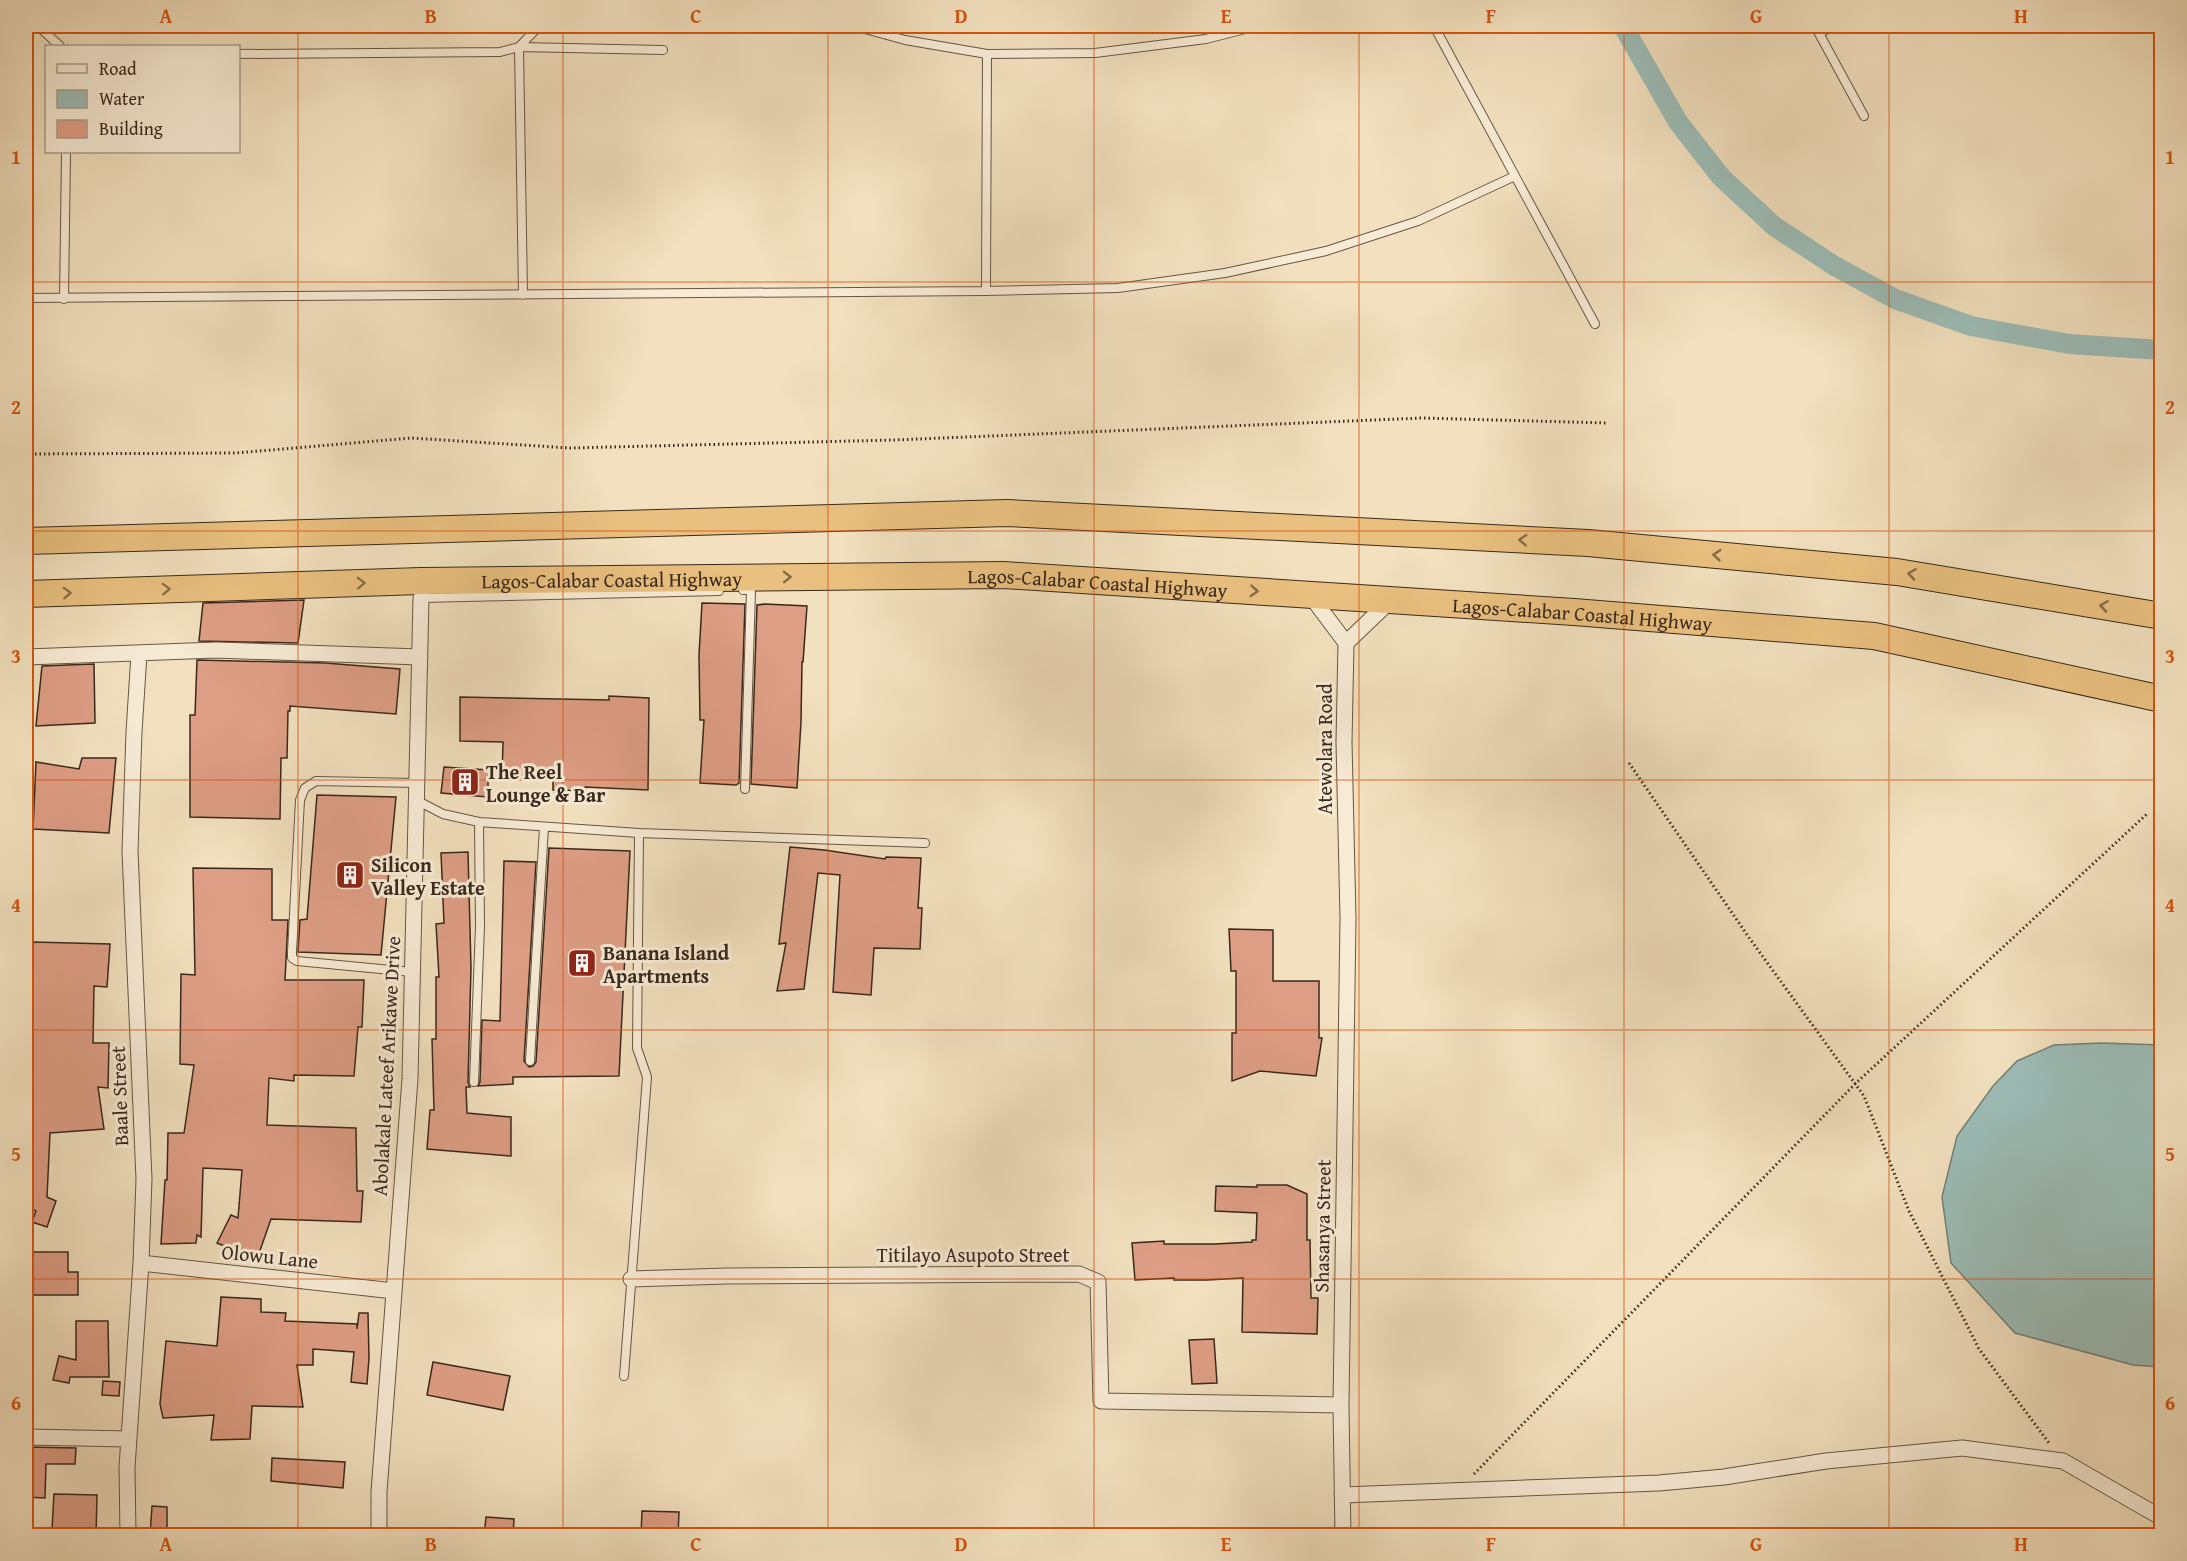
<svg xmlns="http://www.w3.org/2000/svg" width="2187" height="1561" viewBox="0 0 2187 1561" font-family="'Gentium Book Plus',serif">
<style>
.water{fill:#9cbcb6;stroke:#748178;stroke-width:1.5}
.lines{fill:none;stroke-linecap:round;stroke-linejoin:round}
.canal{stroke:#9cbcb6;stroke-width:20}
.building{fill:#de9e85;stroke:#39281c;stroke-width:1.5}
.service-casing{stroke:#675644;stroke-width:10}
.minor-casing{stroke:#675644;stroke-width:17}
.trunk-casing{stroke:#39281c;stroke-width:28}
.path{stroke:#39281c;stroke-width:3;stroke-dasharray:1.5 3;stroke-linecap:butt}
.service{stroke:#f7ebd5;stroke-width:8}
.minor{stroke:#f7ebd5;stroke-width:15}
.trunk{stroke:#e9c07f;stroke-width:26}
.oneway{stroke:#886c49}
.grid{fill:none;stroke:#d6540e;stroke-width:1.5;stroke-opacity:0.55}
.labels{text-anchor:middle;dominant-baseline:central;stroke-width:6;stroke-linejoin:round;paint-order:stroke}
.street-label{font-size:20px;fill:#39281c;stroke:#f7ebd5}
.poi-label{font-size:20px;font-weight:bold;fill:#39281c;stroke:#f7ebd5;text-anchor:start}
.neatline{fill:none;stroke:#d6540e;stroke-width:2}
.grid-label{font-size:20px;text-anchor:middle;font-weight:bold;fill:#d6540e}
</style>
<rect width="100%" height="100%" fill="#f2e0be"/>
<filter id="stains"><feTurbulence type="fractalNoise" baseFrequency=".00333" numOctaves="4"/><feColorMatrix values="0 0 0 0 .2 0 0 0 0 .09 0 0 0 0 .02 0 0 0 .5 -.17"/></filter>
<radialGradient id="worn" r=".72"><stop offset=".6" stop-color="#630" stop-opacity="0"/><stop offset="1" stop-color="#630" stop-opacity=".3"/></radialGradient>
<path class="water" d="M2101,1043L2161,1045V1367L2133,1365L2015,1333L1951,1263L1942,1197L1957,1136L1993,1086L2017,1061L2054,1045Z"/>
<g class="lines">
<path class="canal" d="M1623,26L1678,122L1721,177L1774,226L1833,265L1895,299L1971,326L2069,344L2162,350"/>
</g>
<path class="building" d="M304,600L298,643L199,641L203,603Z
M702,603L745,604L739,783L736,785L700,783L704,720H700L699,655Z
M765,604L807,606L803,662H802L801,722L797,788L751,784L757,605Z
M197,660L325,663L400,669L396,714L290,706V711H288L287,758H281L280,819L190,817V715H195Z
M94,664L95,723L36,726L42,666Z
M609,696L649,698L648,790L585,787V791L553,790V779L502,778L503,742L460,741V697L609,700Z
M82,758H116L109,833L33,829L36,762L79,769Z
M444,767L488,770V797L441,793Z
M317,795L396,797L381,955L298,952L300,920L307,919Z
M790,847L824,850L885,859L886,857L921,858L918,908H922L920,949L874,948L871,995L833,992L840,875L818,873L804,989L777,991L786,943L779,944Z
M549,848L630,851L619,1076L513,1077V1084L478,1086L480,1082L482,1020L500,1021L504,861L536,862L524,1061L529,1067L533,1066L536,1062Z
M468,852L471,968L468,1082L470,1087H466L467,1113L511,1117V1156L427,1149L430,1110H434L432,1039H436V977H439L436,924L444,923L441,853Z
M193,868L272,869V920H288L285,980H364L362,1027H358L354,1076L294,1075V1081L269,1078L267,1125L356,1128L357,1191H363L361,1222L271,1219L257,1259L217,1243L231,1215L238,1218L242,1170L203,1168L201,1237L197,1235L196,1243L161,1244L165,1180H167L168,1133H184L194,1065L180,1064L181,974L195,975Z
M1229,929L1273,930V981H1319V1038H1322L1316,1076L1260,1071L1232,1081V1033H1236V971H1231Z
M33,942L110,944L107,987L94,986L93,1043H109L108,1088L98,1087L104,1129L50,1133L47,1197L56,1201L47,1227L32,1222L36,1211L26,1207L28,1171H26V995H31Z
M1257,1185H1287L1307,1194V1240H1310L1311,1298H1318L1317,1334L1242,1332L1243,1278L1207,1280H1174V1278L1135,1280L1132,1243L1164,1241V1244H1215L1252,1242V1240H1256L1257,1213L1215,1211L1216,1186L1257,1187Z
M33,1252H68V1272H78V1295H33Z
M221,1297L261,1299V1312L286,1313L285,1321L357,1324V1329L359,1313H368L369,1358L367,1384L351,1382L354,1352L313,1349V1365H297L303,1407L252,1406L250,1439L211,1440L214,1415L163,1418L160,1404L166,1341L217,1346Z
M76,1321H108L109,1377H70L69,1383L53,1380L59,1356L76,1360Z
M1214,1339L1217,1383L1192,1384L1189,1340Z
M433,1362L510,1376L503,1410L427,1395Z
M103,1381L120,1382L119,1396L102,1395Z
M26,1447L76,1448L75,1464H46L45,1498L26,1497Z
M272,1458L345,1462L343,1488L271,1481Z
M54,1494L97,1495L96,1536H60V1531L52,1530Z
M152,1506L167,1507V1536H150Z
M642,1511L679,1512L678,1536H641Z
M486,1517L514,1519L513,1536H484Z"/>
<g class="lines">
<g class="service-casing">
<path id="service" d="M38,26L60,46
M854,26L905,40L987,54L1095,53L1206,39L1257,26
M1434,26L1595,324
M1815,26L1864,116
M1820,34L1830,26
M238,54L500,52L519,47L663,50
M986,291L987,54
M523,295L519,47L539,26
M26,298L986,291L1118,288L1225,273L1326,251L1418,221L1515,176
M64,299L66,152
M743,590H751L745,789
M421,598L719,591
M416,800L443,814L479,822L639,833L925,843
M412,972L297,961L292,958V952L300,800L305,788L316,781L417,783
M530,1061L544,827
M474,1082L480,926L479,822
M624,1376L647,1077L637,1048L639,833"/>
</g>
<g class="minor-casing">
<path id="minor" d="M1310,595L1346,643
M26,657L216,650L420,657
M141,1263L394,1291
M631,1279L727,1276L1079,1274L1098,1282L1101,1401L1341,1405
M26,1437L129,1439
M1342,1495L1659,1483L1724,1477L1826,1461L1962,1448L2063,1461L2162,1518
M128,1536L127,1467L141,1263L144,1179L130,851L134,732L139,654
M379,1536V1492L410,1079L421,598
M1343,1536L1341,1405L1348,918L1344,742L1346,643L1391,600"/>
</g>
<g class="trunk-casing">
<g id="trunk">
<path d="M26,541L1007,513L1588,543L1897,572L2162,616"/>
<path id="s1" d="M26,594L421,581L1004,575L1574,612L1874,636L2162,699"/>
</g>
</g>
<path class="path" d="M26,454L236,453L411,438L570,448L894,440L1422,418L1607,423
M1629,763L1750,939L1864,1096L1909,1211L1979,1349L2049,1443
M1474,1474L1855,1084L2148,813"/>
<use href="#service" class="service"/>
<use href="#minor" class="minor"/>
<use href="#trunk" class="trunk"/>
</g>
<defs><path id="oneway-chevron" d="M-2-3.5L2.5 0L-2 3.5" fill="none" stroke-width="1.6" stroke-linecap="round" stroke-linejoin="round" transform="scale(1.5)"/></defs>
<g class="oneway">
<use href="#oneway-chevron" transform="translate(1523 540) rotate(-177)"/>
<use href="#oneway-chevron" transform="translate(1717 555) rotate(-175)"/>
<use href="#oneway-chevron" transform="translate(1912 574) rotate(-171)"/>
<use href="#oneway-chevron" transform="translate(787 577) rotate(-1)"/>
<use href="#oneway-chevron" transform="translate(361 583) rotate(-2)"/>
<use href="#oneway-chevron" transform="translate(166 589) rotate(-2)"/>
<use href="#oneway-chevron" transform="translate(1254 591) rotate(4)"/>
<use href="#oneway-chevron" transform="translate(67 593) rotate(-2)"/>
<use href="#oneway-chevron" transform="translate(2104 606) rotate(-171)"/>
</g>
<path class="grid" d="M298,26V1536M563,26V1536M828,26V1536M1094,26V1536M1359,26V1536M1624,26V1536M1889,26V1536M26,282H2162M26,531H2162M26,780H2162M26,1030H2162M26,1279H2162"/>
<defs>
<g id="building-square" transform="scale(1.5)"><rect x="-9" y="-9" width="18" height="18" rx="4" fill="#8f2418" stroke="#f7ebd5"/><path d="M-4-6H4V6H1V3H-1V6H-4ZM-2.5-4.3h1.7v1.8h-1.7ZM.8-4.3h1.7v1.8H.8ZM-2.5-1h1.7V.8h-1.7ZM.8-1h1.7V.8H.8Z" fill="#fff"/></g>
</defs>
<g fill-rule="evenodd">
<use href="#building-square" x="465" y="782"/>
<use href="#building-square" x="350" y="875"/>
<use href="#building-square" x="582" y="963"/>
</g>
<g class="labels">
<g class="street-label">
<text stroke="none"><textPath href="#s1" startOffset="586">Lagos-Calabar Coastal Highway</textPath></text>
<text stroke="none"><textPath href="#s1" startOffset="1072">Lagos-Calabar Coastal Highway</textPath></text>
<text stroke="none"><textPath href="#s1" startOffset="1558">Lagos-Calabar Coastal Highway</textPath></text>
<text transform="translate(1324 749) rotate(-90)">Atewolara Road</text>
<text transform="translate(386 1066) rotate(-87)">Abolakale Lateef Arikawe Drive</text>
<text transform="translate(119 1096) rotate(-92)">Baale Street</text>
<text transform="translate(1322 1226) rotate(-89)">Shasanya Street</text>
<text x="973" y="1254">Titilayo Asupoto Street</text>
<text transform="translate(270 1256) rotate(6)">Olowu Lane</text>
</g>
<g class="poi-label">
<text x="486" y="771">The Reel<tspan x="486" dy="23">Lounge &amp; Bar</tspan></text>
<text x="371" y="864">Silicon<tspan x="371" dy="23">Valley Estate</tspan></text>
<text x="603" y="952">Banana Island<tspan x="603" dy="23">Apartments</tspan></text>
</g>
</g>
<rect width="2187" height="1561" fill="none" stroke="#f2e0be" stroke-width="66"/>
<rect x="45" y="45" width="195" height="108" fill="#f7ebd5" stroke="#ab9d8b" stroke-width="1.5"/>
<rect x="57" y="64" width="30" height="9" fill="#f7ebd5" stroke="#ab9d8b" stroke-width="1.5"/>
<text x="99" y="75" font-size="18" fill="#39281c">Road</text>
<rect x="57" y="90" width="30" height="18" fill="#9cbcb6" stroke="#ab9d8b" stroke-width="1.5"/>
<text x="99" y="105" font-size="18" fill="#39281c">Water</text>
<rect x="57" y="120" width="30" height="18" fill="#de9e85" stroke="#ab9d8b" stroke-width="1.5"/>
<text x="99" y="135" font-size="18" fill="#39281c">Building</text>
<rect x="33" y="33" width="2121" height="1495" class="neatline"/>
<g class="grid-label">
<text x="166" y="23">A</text>
<text x="431" y="23">B</text>
<text x="696" y="23">C</text>
<text x="961" y="23">D</text>
<text x="1226" y="23">E</text>
<text x="1491" y="23">F</text>
<text x="1756" y="23">G</text>
<text x="2021" y="23">H</text>
<text x="16" y="164">1</text>
<text x="2170" y="164">1</text>
<text x="16" y="414">2</text>
<text x="2170" y="414">2</text>
<text x="16" y="663">3</text>
<text x="2170" y="663">3</text>
<text x="16" y="912">4</text>
<text x="2170" y="912">4</text>
<text x="16" y="1161">5</text>
<text x="2170" y="1161">5</text>
<text x="16" y="1410">6</text>
<text x="2170" y="1410">6</text>
<text x="166" y="1551">A</text>
<text x="431" y="1551">B</text>
<text x="696" y="1551">C</text>
<text x="961" y="1551">D</text>
<text x="1226" y="1551">E</text>
<text x="1491" y="1551">F</text>
<text x="1756" y="1551">G</text>
<text x="2021" y="1551">H</text>
</g>
<rect width="100%" height="100%" filter="url(#stains)"/>
<rect width="100%" height="100%" fill="url(#worn)"/>
</svg>
